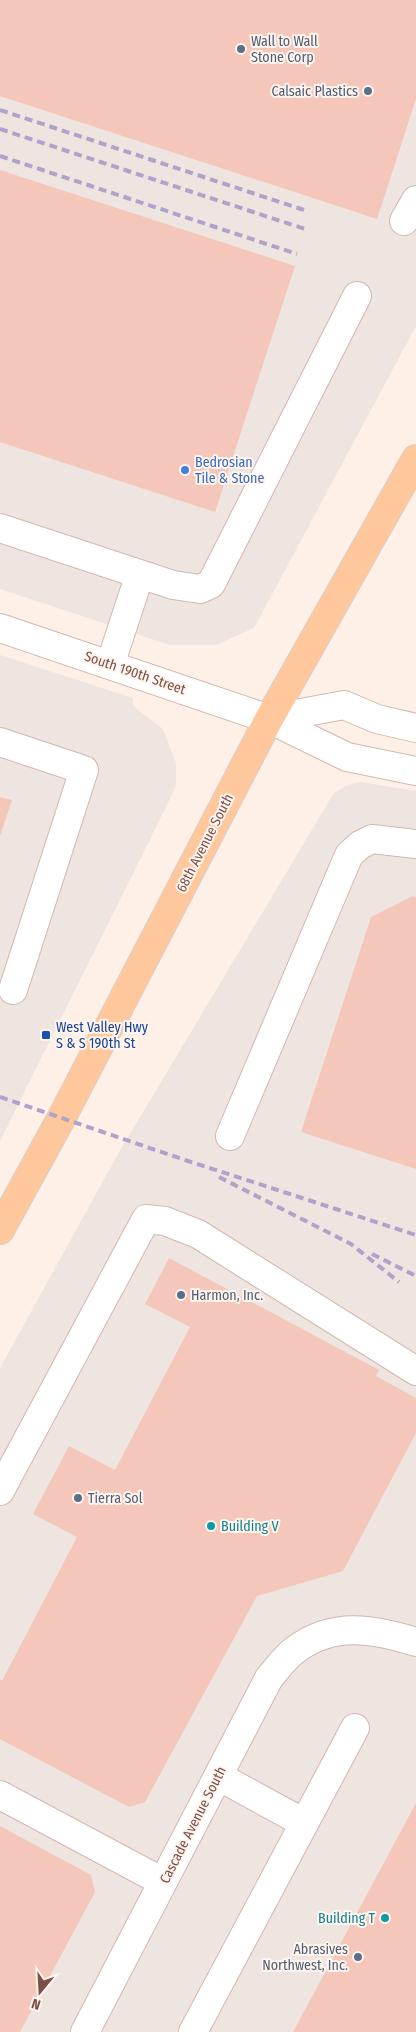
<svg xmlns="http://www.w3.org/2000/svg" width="416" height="2032" viewBox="0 0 416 2032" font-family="'Fira Sans Condensed',sans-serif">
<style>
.industrial{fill:#eee4e0}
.building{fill:#f5c7bb}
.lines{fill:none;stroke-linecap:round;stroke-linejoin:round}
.minor-casing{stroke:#d4b7ad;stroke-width:30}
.major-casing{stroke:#dacecc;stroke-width:30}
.minor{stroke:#fff;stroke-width:28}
.major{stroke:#ffc79c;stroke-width:28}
.rail{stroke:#b0a3c9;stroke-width:4;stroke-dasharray:8 5;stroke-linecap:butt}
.service-dot{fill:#5c6f8a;stroke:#fff5ee;stroke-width:2}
.shop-dot{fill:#3f7fe0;stroke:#fff5ee;stroke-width:2}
.transit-dot{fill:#1a4fb4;stroke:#fff5ee;stroke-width:2}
.culture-dot{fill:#0f9aa8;stroke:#fff5ee;stroke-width:2}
.labels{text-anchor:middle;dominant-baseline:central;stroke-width:4;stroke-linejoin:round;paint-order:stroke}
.service-label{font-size:14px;fill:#4e5e75;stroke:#fff5ee;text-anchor:start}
.shop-label{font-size:14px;fill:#366cbe;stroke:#fff5ee;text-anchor:start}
.street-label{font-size:14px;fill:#7a5048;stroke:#fff5ee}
.transit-label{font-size:14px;fill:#164399;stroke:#fff5ee;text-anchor:start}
.culture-label{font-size:14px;fill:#0d838f;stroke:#fff5ee;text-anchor:start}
</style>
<rect width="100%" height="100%" fill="#fef0e6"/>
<path class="industrial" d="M0,0H416V326L254,628L216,645H170L0,589Z
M0,655L133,698V706L163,729L176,763V785L168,803L0,1141Z
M361,782L416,791V2032H0V1368L118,1154L334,793L348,785Z"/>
<path class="building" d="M0,0H416V99L377,219L0,96Z
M0,170L295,266L215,512L0,442Z
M0,797L12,800L0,836Z
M413,896L416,897V1169L301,1132L371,917Z
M169,1258L379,1370L376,1376L416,1398V1433L343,1571L257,1596L145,1802L129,1807L0,1739V1679L2,1681L77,1537L33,1514L69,1446L115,1470L190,1327L145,1304Z
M416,1803V2032H293Z
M0,1826L91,1875L95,1892L20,2032H0Z"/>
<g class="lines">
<g class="minor-casing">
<path id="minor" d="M404,221L416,200
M0,528L173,585L200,589L211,584L357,296
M0,628L269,719L347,757L416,771
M110,665L140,574
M269,719L344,705L377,719L416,728
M0,742L84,770L13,990
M230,1136L349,855L360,845L372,839L416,844
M0,1491L146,1219L165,1221L198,1234L416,1371
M218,1776L304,1823
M0,1795L163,1882
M85,2032L269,1678C277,1669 285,1657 295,1650C333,1621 374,1629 416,1642
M193,2032L355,1728"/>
</g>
<g class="major-casing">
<path id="major" d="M0,1230L62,1117L269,719L416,459"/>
</g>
<use href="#minor" class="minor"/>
<use href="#major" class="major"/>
<path class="rail" d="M0,110L304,210
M0,129L305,229
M0,156L297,254
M0,1097L188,1161L416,1235
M219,1177L351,1244L399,1282
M372,1254L416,1276"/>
</g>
<g class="service-dot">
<circle cx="241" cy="49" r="5"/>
<circle cx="368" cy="91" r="5"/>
<circle cx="181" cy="1295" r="5"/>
<circle cx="78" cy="1498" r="5"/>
<circle cx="358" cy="1957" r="5"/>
</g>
<circle class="shop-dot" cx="185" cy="470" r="5"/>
<rect class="transit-dot" x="41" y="1030" width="10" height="10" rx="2.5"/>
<g class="culture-dot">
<circle cx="211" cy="1526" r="5"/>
<circle cx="385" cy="1918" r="5"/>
</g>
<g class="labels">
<g class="service-label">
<text x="251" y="41">Wall to Wall<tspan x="251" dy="16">Stone Corp</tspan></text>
<text x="358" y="91" text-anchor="end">Calsaic Plastics</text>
<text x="191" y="1295">Harmon, Inc.</text>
<text x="88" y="1498">Tierra Sol</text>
<text x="348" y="1949" text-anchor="end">Abrasives<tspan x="348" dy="16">Northwest, Inc.</tspan></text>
</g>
<g class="shop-label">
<text x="195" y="462">Bedrosian<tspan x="195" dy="16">Tile &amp; Stone</tspan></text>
</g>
<g class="street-label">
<text transform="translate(135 673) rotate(19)">South 190th Street</text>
<text transform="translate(205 843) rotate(-63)">68th Avenue South</text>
<text transform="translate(193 1825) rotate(-63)">Cascade Avenue South</text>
</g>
<g class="transit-label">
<text x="56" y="1027">West Valley Hwy<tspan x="56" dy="16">S &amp; S 190th St</tspan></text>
</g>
<g class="culture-label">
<text x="221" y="1526">Building V</text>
<text x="375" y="1918" text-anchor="end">Building T</text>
</g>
</g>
<g transform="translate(40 1992) rotate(198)" stroke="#fff5ee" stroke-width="4" paint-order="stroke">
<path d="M0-4L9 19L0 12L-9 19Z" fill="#7a5048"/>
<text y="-8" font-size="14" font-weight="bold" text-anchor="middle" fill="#7a5048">N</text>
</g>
</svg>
